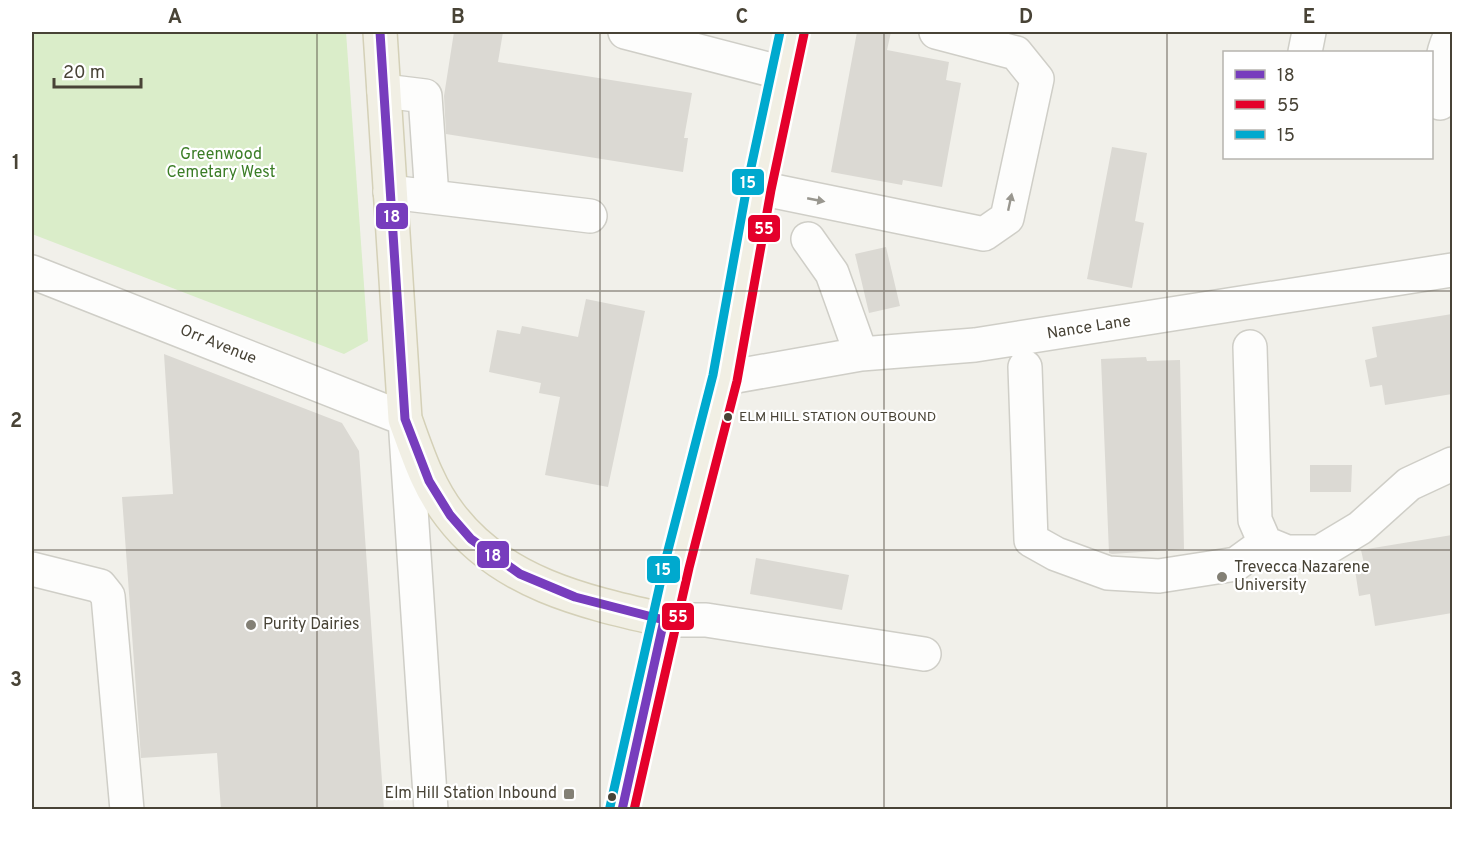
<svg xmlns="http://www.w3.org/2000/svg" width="1484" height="841" viewBox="0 0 1484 841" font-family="Overpass,sans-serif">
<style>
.green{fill:#daedc9}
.building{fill:#dbd9d3}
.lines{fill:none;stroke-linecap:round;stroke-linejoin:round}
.minor-casing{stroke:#cfcec7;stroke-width:36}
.major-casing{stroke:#d4d0b7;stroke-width:36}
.minor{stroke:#fdfdfc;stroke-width:33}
.major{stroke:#f1efe4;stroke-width:33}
.bus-1-casing{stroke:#fff;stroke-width:14}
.bus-2-casing{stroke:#fff;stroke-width:14}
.bus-3-casing{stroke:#fff;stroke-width:14}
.bus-1{stroke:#773dbd;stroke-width:9}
.bus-2{stroke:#e4002b;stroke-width:9}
.bus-3{stroke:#00a9ce;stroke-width:9}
.oneway{fill:#99978f}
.grid{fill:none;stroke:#484336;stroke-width:1.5;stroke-opacity:0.55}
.bus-dot{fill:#484336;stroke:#fff;stroke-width:2}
.poi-dot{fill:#838075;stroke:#fff;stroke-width:2}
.labels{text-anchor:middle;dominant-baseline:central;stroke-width:4.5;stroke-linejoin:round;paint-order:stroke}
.bus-label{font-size:14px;fill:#484336;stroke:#fff;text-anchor:start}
.park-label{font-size:16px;fill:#3b7d26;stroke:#fff}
.street-label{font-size:16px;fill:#484336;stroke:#fff}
.poi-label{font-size:16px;fill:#484336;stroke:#fff;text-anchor:start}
.line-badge{stroke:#fff;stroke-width:2}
.badge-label{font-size:16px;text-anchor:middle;font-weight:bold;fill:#fff}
.neatline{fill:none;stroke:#484336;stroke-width:2}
.grid-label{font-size:20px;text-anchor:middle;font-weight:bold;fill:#484336}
</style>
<rect width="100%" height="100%" fill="#f1f0ea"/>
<path class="green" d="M32,32H346L368,341L344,354L32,234Z"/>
<path class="building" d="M454,32H503L498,62L692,93L684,138H688L683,172L446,134L444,96Z
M857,32H891L887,50L949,62L946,80L961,83L942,187L903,180L902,185L831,172Z
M1112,147L1147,153L1135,221L1144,223L1132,288L1087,279Z
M886,247L900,306L869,313L855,254Z
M586,299L645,311L608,487L545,475L560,397L539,393L541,383L489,372L497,330L520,334L522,326L578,337Z
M1452,314V394L1385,405L1382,385L1370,387L1365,360L1377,357L1372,327Z
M164,354L342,423L359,451L384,810H221L217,753L141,758L122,497L173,494Z
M1146,357L1147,361L1180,360L1184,549L1112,554L1109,553L1101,359Z
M1310,465H1352L1351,492H1310Z
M1452,535V613L1375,626L1370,594L1359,596L1355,570L1365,568L1361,550Z
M756,558L849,575L842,610L750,594Z"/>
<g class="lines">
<g class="minor-casing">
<path id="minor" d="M625,32L783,73
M1305,52L1309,32
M384,91L425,96L432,197
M1440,103C1439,80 1440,53 1452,33
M759,188L984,234L1007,218L1037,79L1016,53L936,32
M390,192L590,216
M808,239L832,273L861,354
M32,272L405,419L431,810
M1250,347L1255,520L1265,543L1287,552H1320L1360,528L1409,484L1452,464
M1025,367L1031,540L1056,554L1108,573L1159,576L1236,564L1265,543
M725,378L861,354L975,345L1452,270
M32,569L100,586L108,596L127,810
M664,620H706L924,654"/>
</g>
<g class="major-casing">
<path id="major" d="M380,32L405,419C417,452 428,487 450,515C502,584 585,602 664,620
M622,810L677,565L725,378L759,188L792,32"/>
</g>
<use href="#minor" class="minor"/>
<use href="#major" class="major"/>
<g class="bus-1-casing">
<path id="bus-1" d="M380,32L405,419L429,481L450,515L471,539L520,574L575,597L664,620
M622,810L664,620"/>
</g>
<g class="bus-2-casing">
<path id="bus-2" d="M634,810L689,568L737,381L771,190L804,34"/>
</g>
<g class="bus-3-casing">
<path id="bus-3" d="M610,807L665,562L713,375L747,186L780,32"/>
</g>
<use href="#bus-1" class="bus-1"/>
<use href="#bus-2" class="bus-2"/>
<use href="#bus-3" class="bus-3"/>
</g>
<defs><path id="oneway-solid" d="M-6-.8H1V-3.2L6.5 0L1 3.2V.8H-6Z" transform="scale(1.5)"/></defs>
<g class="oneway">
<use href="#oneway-solid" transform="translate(816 200) rotate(11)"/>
<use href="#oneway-solid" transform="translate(1010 202) rotate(-78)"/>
</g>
<path class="grid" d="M317,32V810M600,32V810M884,32V810M1167,32V810M32,291H1452M32,550H1452"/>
<g class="bus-dot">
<circle cx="728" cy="417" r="5"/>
<circle cx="612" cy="797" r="5"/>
</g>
<g class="poi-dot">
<circle cx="1222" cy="577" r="6"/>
<circle cx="251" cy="625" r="6"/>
<rect x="563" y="788" width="12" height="12" rx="3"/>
</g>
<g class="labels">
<g class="bus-label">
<text x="739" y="417">ELM HILL STATION OUTBOUND</text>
</g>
<g class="park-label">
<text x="221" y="155">Greenwood<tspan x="221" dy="18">Cemetary West</tspan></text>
</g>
<g class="street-label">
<text transform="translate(1089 328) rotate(-9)">Nance Lane</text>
<text transform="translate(218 345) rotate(22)">Orr Avenue</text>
</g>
<g class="poi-label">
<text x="1234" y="568">Trevecca Nazarene<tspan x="1234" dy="18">University</tspan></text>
<text x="263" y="625">Purity Dairies</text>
<text x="557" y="794" text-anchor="end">Elm Hill Station Inbound</text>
</g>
</g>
<g class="line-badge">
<rect x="731" y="168" width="34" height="28" rx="6" fill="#00a9ce"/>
<rect x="375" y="202" width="34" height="28" rx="6" fill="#773dbd"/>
<rect x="747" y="214" width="34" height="29" rx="6" fill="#e4002b"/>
<rect x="476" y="540" width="34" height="29" rx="6" fill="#773dbd"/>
<rect x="646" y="555" width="35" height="29" rx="6" fill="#00a9ce"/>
<rect x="661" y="602" width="34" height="29" rx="6" fill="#e4002b"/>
</g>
<g class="badge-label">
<text x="748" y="188">15</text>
<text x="392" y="222">18</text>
<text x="764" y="234">55</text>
<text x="493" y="561">18</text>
<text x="663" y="575">15</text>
<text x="678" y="622">55</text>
</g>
<rect width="1484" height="841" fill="none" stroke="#ffffff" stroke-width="66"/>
<rect x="1223" y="51" width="210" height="108" fill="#ffffff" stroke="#b6b4af" stroke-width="1.5"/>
<rect x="1235" y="70" width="30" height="9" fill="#773dbd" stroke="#b6b4af" stroke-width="1.5"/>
<text x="1277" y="81" font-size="18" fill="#484336">18</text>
<rect x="1235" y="100" width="30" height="9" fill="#e4002b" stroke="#b6b4af" stroke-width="1.5"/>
<text x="1277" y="111" font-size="18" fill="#484336">55</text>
<rect x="1235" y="130" width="30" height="9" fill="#00a9ce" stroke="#b6b4af" stroke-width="1.5"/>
<text x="1277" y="141" font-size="18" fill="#484336">15</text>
<path d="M54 78v9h87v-9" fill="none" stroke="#484336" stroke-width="3"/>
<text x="63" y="78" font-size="18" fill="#484336" stroke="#ffffff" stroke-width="4.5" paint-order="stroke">20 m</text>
<rect x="33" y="33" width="1418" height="775" class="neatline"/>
<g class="grid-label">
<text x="175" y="23">A</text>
<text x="458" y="23">B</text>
<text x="742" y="23">C</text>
<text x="1026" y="23">D</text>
<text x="1309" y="23">E</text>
<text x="16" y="169">1</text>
<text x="16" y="427">2</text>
<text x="16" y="686">3</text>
</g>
</svg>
